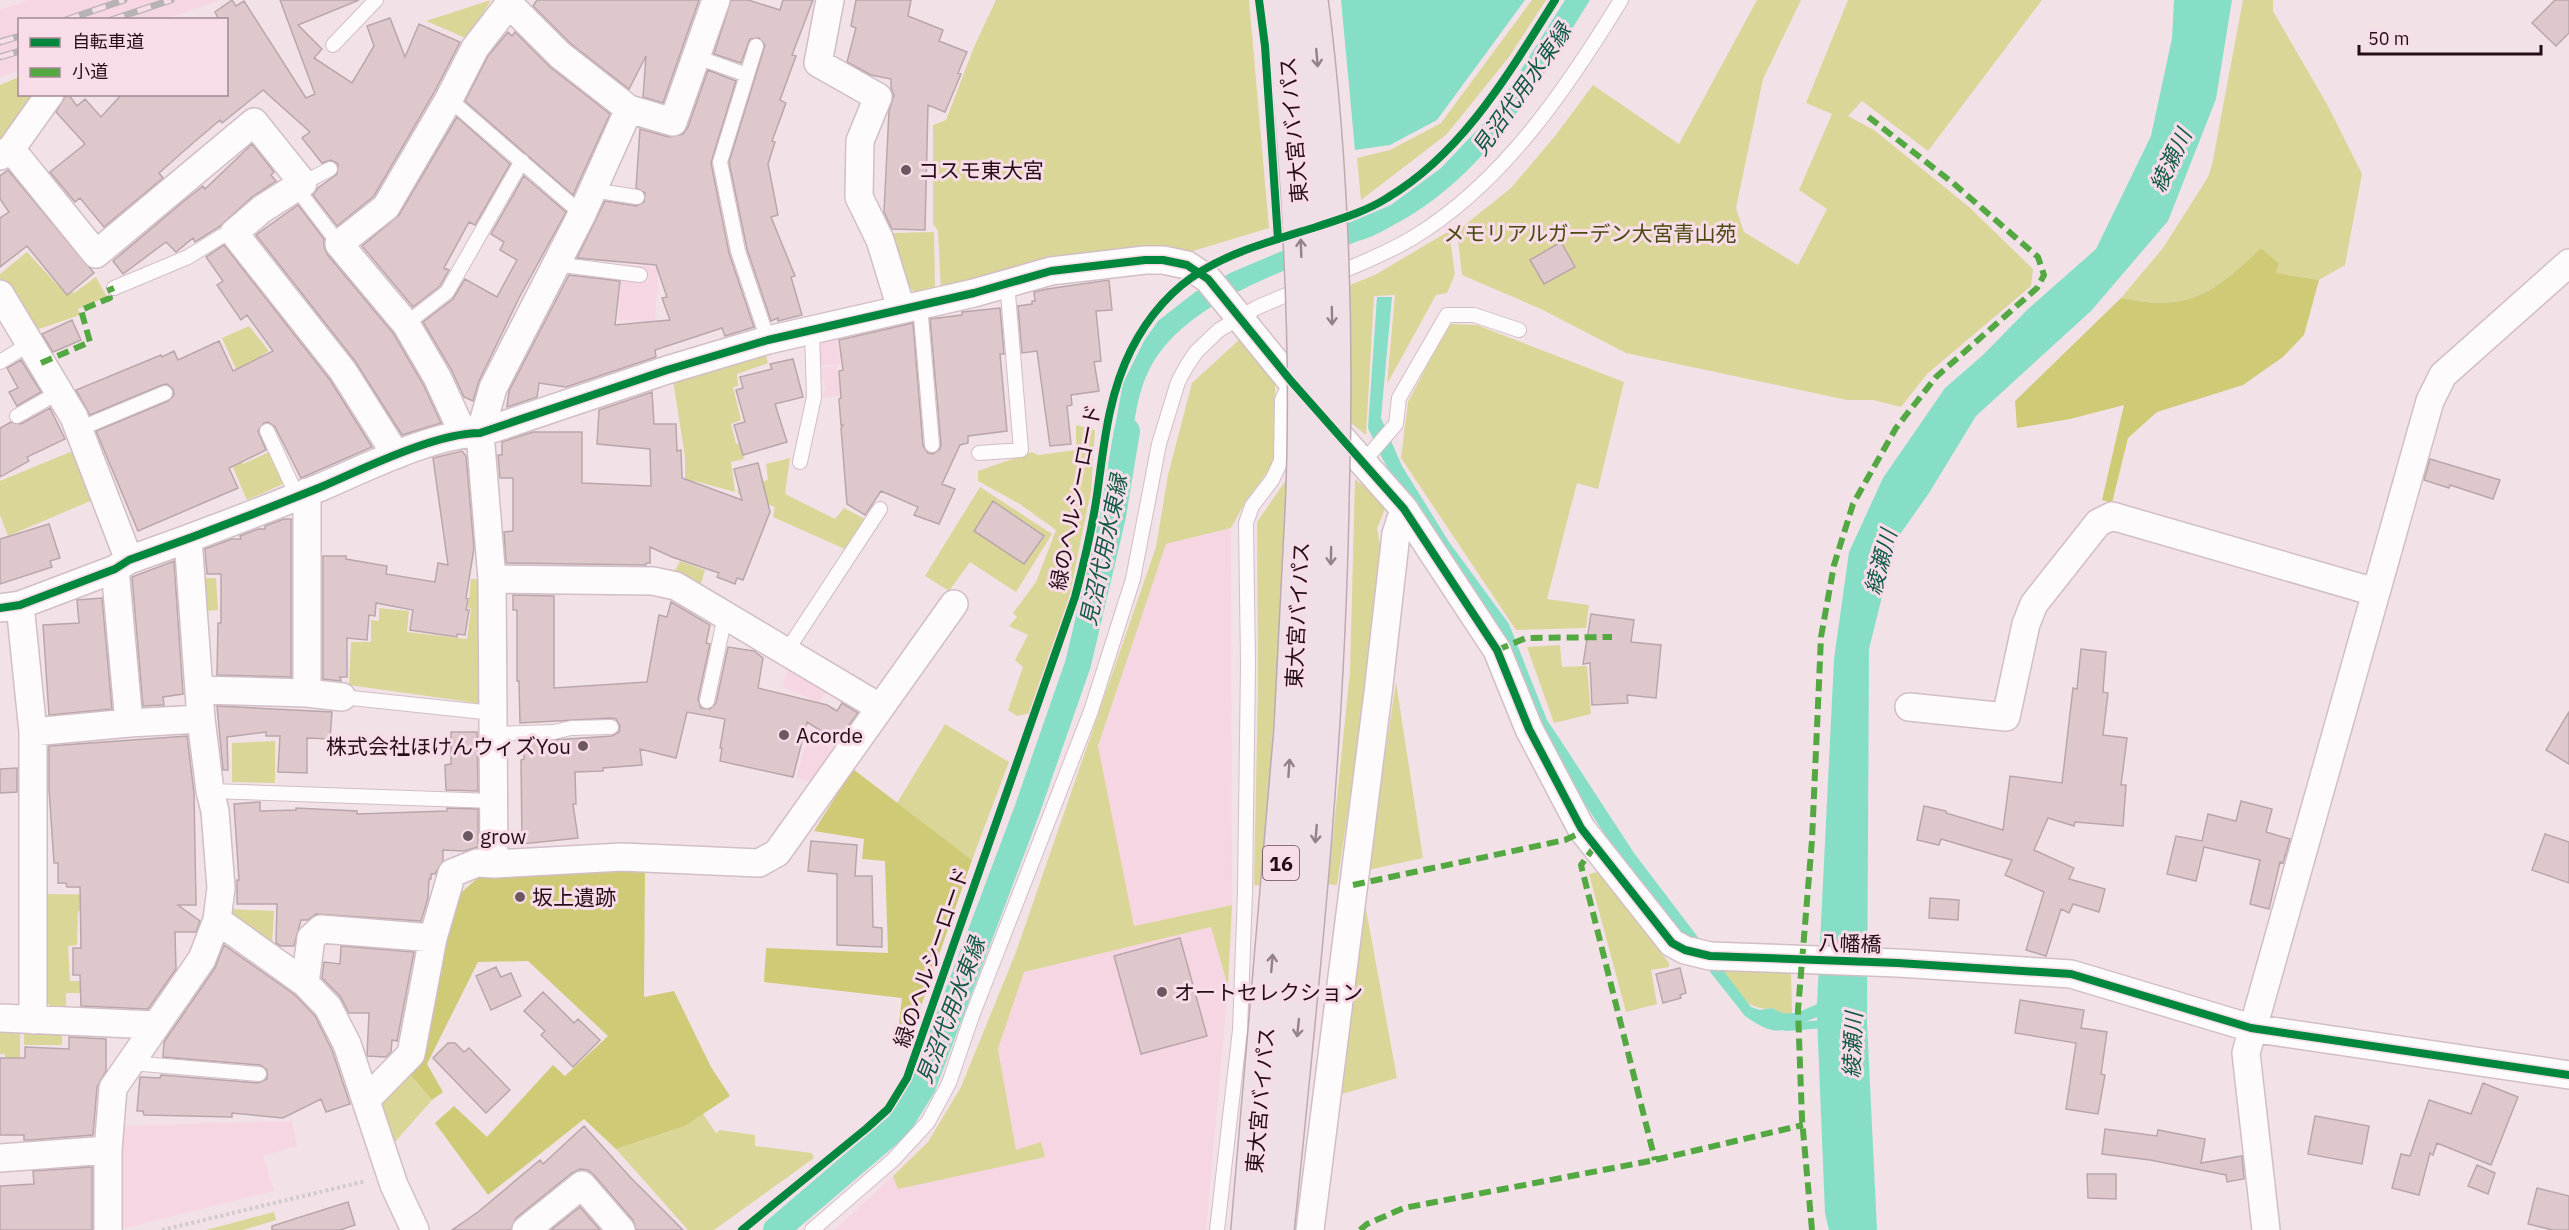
<svg xmlns="http://www.w3.org/2000/svg" width="2569" height="1230" viewBox="0 0 2569 1230" font-family="'IBM Plex Sans','Noto Sans JP',sans-serif">
<style>
.built{fill:#f7d6e4}
.green{fill:#dad697}
.forest{fill:#cfca76}
.water{fill:#87dec6}
.lines{fill:none;stroke-linecap:round;stroke-linejoin:round}
.stream{stroke:#87dec6;stroke-width:8}
.canal{stroke:#87dec6;stroke-width:26}
.building{fill:#dfc8cc;stroke:#b9a6aa;stroke-width:1.5}
.lane-casing{stroke:#d2bec6;stroke-width:16}
.street-casing{stroke:#d2bec6;stroke-width:30}
.highway-casing{stroke:#bfa8b2;stroke-width:36}
.path{stroke:#d0cbcd;stroke-width:4;stroke-dasharray:3 3;stroke-linecap:butt}
.lane{stroke:#fdfbfc;stroke-width:14}
.street{stroke:#fdfbfc;stroke-width:27}
.highway{stroke:#efdfe6;stroke-width:33}
.rail-casing{stroke:#b7b2b4;stroke-width:7}
.rail{stroke:#f8dce7;stroke-width:4.5;stroke-dasharray:14;stroke-linecap:butt}
.highway-bridge-casing{stroke:#bfa8b2;stroke-width:36;stroke-linecap:butt}
.highway-bridge{stroke:#efdfe6;stroke-width:33}
.quiet{stroke:#53a842;stroke-width:6;stroke-dasharray:12 6;stroke-linecap:butt}
.cycleway-casing{stroke:#f8dce7;stroke-width:11}
.cycleway{stroke:#00873e;stroke-width:8}
.oneway{stroke:#948089}
.poi-dot{fill:#6c5861;stroke:#f8dce7;stroke-width:2}
.labels{text-anchor:middle;dominant-baseline:central;stroke-width:6;stroke-linejoin:round;paint-order:stroke}
.shield{fill:#f8dce7;stroke:#644b56;stroke-width:1.5}
.shield-label{font-size:20px;font-weight:bold;fill:#240d18}
.street-label{font-size:21px;fill:#240d18;stroke:#f8dce7}
.poi-label{font-size:21px;fill:#240d18;stroke:#f8dce7;text-anchor:start}
.park-label{font-size:21px;fill:#484a12;stroke:#f8dce7}
.water-label{font-size:22px;font-style:italic;fill:#105a48;stroke:#f8dce7}
</style>
<rect width="100%" height="100%" fill="#f2e2e8"/>
<path class="built" d="M29,0H221L165,19L20,20L19,70L0,77V10Z
M622,264L659,267L655,323L618,320Z
M836,334L841,364L821,366L819,347L828,336Z
M837,366L841,396L822,397L825,388L821,368Z
M1231,528L1232,905L1134,926L1097,750L1166,544Z
M789,660L831,684L819,703L783,687Z
M810,729L842,748L814,782L796,778Z
M1211,927L1228,987L1206,1230H834L893,1176L899,1189L1016,1150L998,1049L1024,972Z
M292,1121L297,1146L263,1156L274,1191L118,1230L120,1126Z"/>
<path class="green" d="M491,0L468,39L426,21Z
M996,0H1249L1269,228L1193,251L1054,260L941,291L938,231L933,224V125L946,120L974,47Z
M1532,0H1546L1509,57L1447,134L1361,200L1357,158L1390,150L1441,123Z
M1757,0H1801L1763,79L1736,208L1744,232L1798,265L1827,209L1799,190L1832,114L1806,103L1848,0H2042L1928,151L1862,101L1848,116L1874,130L1969,207L2033,269L2031,286L1927,374L1901,407L1873,400H1847L1626,353L1541,309L1462,275L1457,231L1511,188L1555,136L1593,85L1679,144Z
M2243,0H2273V11L2328,106L2362,174L2345,265L2319,280L2274,273L2261,248C2215,292 2187,313 2121,298L2163,248L2208,177L2212,165Z
M19,77L20,94L43,95L0,146V85Z
M1449,231L1455,274L1447,293L1436,295L1387,384L1395,295L1374,296L1366,435L1351,423L1350,285L1375,275Z
M934,232L935,291L915,292L902,283L893,233Z
M27,252L65,293L71,290L74,293L96,277L107,297L78,309L80,315L33,331L0,279V274Z
M1449,324L1477,325L1624,382L1598,489L1577,483L1547,599L1589,605L1586,628L1516,630L1401,458L1408,402Z
M249,326L269,351L262,355L267,365L240,378L222,338Z
M1241,338L1275,384L1276,460L1246,501L1231,528L1166,544L1098,746L1134,926L1232,905L1228,987L1211,927L1024,972L998,1049L1016,1150L1041,1142L1045,1157L898,1189L893,1176L928,1142L961,1087L1016,952L1156,547L1168,475L1192,383Z
M764,349L768,363L737,374L738,386L733,387L741,420L731,424L736,444L741,443L744,459L731,462L735,492L695,481L685,483V457L672,374Z
M1076,425L1095,430L1091,491L1066,613L1031,713L1017,716L1008,710L1023,667L1015,660L1028,635L1009,626L1017,617L1013,613L1036,582L1056,530L1020,504L978,481V471L1032,452L1038,455L1076,450Z
M234,445L243,464L269,452L283,484L247,500L225,449Z
M75,450L95,499L8,536L0,515V481Z
M790,458L785,494L835,519L844,508L865,519L847,550L773,517L775,507L738,494V489L768,480L766,464Z
M1289,476L1263,886L1254,885L1258,681L1257,522Z
M1355,479L1387,505L1377,528L1384,568L1337,885L1328,884L1350,672Z
M980,487L1052,534L1016,592L970,562L949,591L925,576Z
M680,561L705,570L699,590L672,576Z
M201,578H216L218,610L202,611Z
M471,579H485L484,704L349,685L351,642H371V620L379,621V608L409,611L407,632L467,639L471,609L468,608Z
M1560,645L1562,667L1587,666L1591,714L1554,723L1527,647Z
M1396,682L1423,858L1368,870Z
M945,724L1009,762L972,860L897,803Z
M275,741V783L232,782V743Z
M1598,872L1669,963V967L1651,970L1657,1004L1626,1012L1589,874Z
M1363,893L1397,1078L1342,1094Z
M46,894L119,895V912L78,911L77,945L68,946L70,981H99V993H66V1007H50L46,999Z
M230,909L274,911L272,945L231,918Z
M1721,967L1791,971L1792,1015L1779,1013L1772,1008C1745,1013 1736,987 1721,967Z
M0,1029H20V1060H5V1054H0Z
M24,1030H62V1045H24Z
M408,1072L432,1100L394,1143L387,1139L379,1101Z
M703,1114L716,1133L720,1130L755,1135V1146L812,1153L814,1158L714,1230H688L616,1149L685,1126Z
M274,1212L276,1220L243,1230H206Z"/>
<path class="forest" d="M2261,248L2279,264L2275,273L2319,280L2304,335L2283,357L2243,385L2157,412L2128,438L2112,503L2102,500L2124,405L2070,419L2017,428L2015,401L2121,298C2188,313 2215,292 2261,248Z
M853,769L972,860L918,1015L896,1047L902,998L764,982L766,948L888,953L885,861L862,859L864,839L814,831Z
M645,869L644,997L674,991L711,1067L730,1096L685,1126L616,1149L584,1119L488,1195L435,1123L454,1106L487,1137L553,1065L565,1076L608,1036L528,961L478,962L427,1064L443,1092L432,1100L408,1072L456,897L480,876Z"/>
<path class="water" d="M1341,0H1525L1437,120L1390,145L1355,150Z
M1565,0H1590C1539,81 1492,166 1408,217C1391,226 1377,236 1358,241C1290,270 1184,300 1149,370C1135,399 1133,432 1130,464L1108,465L1123,383L1144,341L1158,321L1195,292L1230,273L1391,205L1441,168L1495,111Z
M2174,0H2232L2216,99L2168,221L2091,311L1976,416L1929,493L1896,540L1869,649L1867,1022L1877,1230H1829L1825,1213L1817,1017C1783,1030 1779,1040 1745,1016L1623,862L1545,743L1382,458L1368,428L1377,297H1392L1381,418L1402,466L1449,542L1509,624L1547,720L1563,744L1634,853L1751,1007L1760,1010L1772,1008C1789,1019 1801,1011 1817,1004L1834,659L1849,552L1883,478L1945,388L1983,355L2028,309L2096,249L2151,136L2172,38Z"/>
<g class="lines">
<path class="stream" d="M1786,1027L1825,1024"/>
<path class="canal" d="M776,1230L899,1125L923,1086L1026,813L1078,664L1113,516L1127,431"/>
</g>
<path class="building" d="M232,0L236,6L244,1L306,98L315,94L280,0H359L298,25L322,49L314,58L352,83L374,46L367,26L390,18L405,57L419,24L460,42L435,91L374,196L337,226L313,195L318,188L337,174L338,164L331,160L322,163L302,138L310,132L263,90L222,123L220,120L193,143L159,173L163,178L104,227L80,198L75,202L50,172L85,144L56,112L66,95L68,94L77,106L85,99L101,117L122,94H226V20H219L215,12Z
M537,0H699L663,103L643,97L646,56L629,89L570,43L533,6Z
M731,0H748L780,10L783,0H813L792,55L796,56L780,100L786,103L772,141L775,142L768,164L778,215L771,217L795,276L791,277L802,315L778,321V318L771,321L747,249L729,162L765,45L759,38L750,39L741,63L714,54Z
M856,0H911L908,16L943,30L939,41L967,52L958,73L961,74L945,112L928,105L925,230L892,229L884,212L889,111L894,95L891,88V79L871,75L847,62L856,28L851,26Z
M2555,0H2569V33L2556,46L2532,23Z
M508,32L512,36L515,32L550,67L610,114L573,195L465,101L488,56Z
M708,70L736,81L711,163L729,253L754,327L725,336L722,328L655,350L656,357L566,387L539,383L537,397L507,407L509,391L569,275L620,281L615,325L670,320L662,298L667,297L656,265L577,258L605,201L636,206L644,202L645,193L636,188L640,129L669,137L683,134L688,127Z
M457,117L510,164L475,225L469,222L444,268L449,270L440,286L413,307L362,246L399,215Z
M252,144L274,172L271,175L276,181L252,197L219,227L195,242L193,238L176,252L166,242L123,274L113,261L184,201L203,186L205,189Z
M8,170L94,273L67,295L27,246L0,267V218L9,212L0,199V176Z
M524,176L566,212L519,298L479,381L473,401L464,397L451,369L423,322L453,299L465,279L497,297L517,260L500,250L504,242L491,234Z
M298,205L324,239V247L327,254L393,333L423,384L441,423L402,435L355,361L256,235Z
M1561,242L1575,267L1544,284L1530,260Z
M224,245L330,380L372,447L301,478L275,427L268,422L264,423L258,431L266,450L229,468L238,488L138,531L96,431L168,401L174,395L173,389L167,384L162,385L90,415L76,390L161,355L162,357L174,351L178,360L219,341L233,371L273,351L247,315L241,320L217,285L223,281L206,257Z
M1109,280L1112,310L1096,311L1101,361L1094,362L1099,391L1071,395L1072,405L1067,406L1071,444L1050,446L1037,351L1022,353L1018,306L1032,304V301H1035L1034,292L1047,289Z
M1000,308L1004,354H1000L1007,431L968,436V443L960,445L942,484L955,489L939,524L914,515L918,507L881,491L865,515L847,504L841,428L843,425H841L839,399L841,398L839,371L843,370L839,340L913,323L923,446L928,453L933,454L940,449L941,444L930,319L962,315V312Z
M72,320L81,340L53,352L42,334Z
M793,359L803,397L775,404L787,442L743,455L734,425L745,422L736,390L743,388L740,377L772,369L770,364Z
M21,360L41,392L17,406L9,392L18,388L7,368Z
M652,392L654,424H676L677,451L681,450L682,478L742,500L734,469L758,463L770,512L743,580L737,578L735,584L717,577L719,573L672,557L650,547V563H646V565L506,563L504,532L513,531V478H500L498,455H502V442L533,432H582V483L651,486L650,449L597,444L599,410Z
M50,408L65,439L27,457L29,461L0,477V428L11,422L21,424Z
M462,451L466,456L474,548L466,598L468,599L466,610H469L465,635L457,634V637L410,630L413,610L376,603L375,616L369,615L367,640L347,638V677H340L341,681L323,679V556H346V559L387,566L386,574L435,582L438,563L448,565L433,458Z
M2430,459L2500,480L2493,499L2450,485L2449,488L2424,480Z
M993,501L1044,536L1024,564L974,531Z
M284,519H291V677L217,675L218,623H221V574H207L205,549L232,539H241L240,536L258,529H265V526Z
M49,524L60,558L50,561L52,567L0,584V539Z
M174,561L183,694L163,697L164,705L143,706L132,577Z
M513,595L554,596V688L647,682L659,615L667,617L671,602L710,625L706,643L710,644L698,699L701,708L710,709L716,703L728,647L754,651L763,658L758,688L827,705L837,711L842,703L858,713L837,741L807,722L793,777L720,761L722,748H720L725,719L687,712L676,758L640,749L642,765L603,768V771L575,772L576,804H573L578,838L522,844L521,760L524,759V742L612,736L619,732L620,726L616,719L611,718L520,723L519,681H517V610H513Z
M102,598L112,709L49,715L43,625L79,623L77,600Z
M1591,614L1634,620L1631,642L1661,645L1656,698L1627,695L1628,703L1592,705L1590,663L1583,664Z
M2081,649L2106,652L2103,692L2108,693L2103,735L2127,738L2121,785H2126L2123,826L2075,822L2074,826L2048,818L2034,850L2074,868L2069,879L2105,889L2099,912L2073,904L2069,913L2061,909L2046,956L2026,950L2044,892L2005,875L2012,860L1941,839L1939,845L1917,840L1924,806L1946,811V813L2003,830L2010,776L2062,783L2073,688L2077,689Z
M217,706L332,712L330,739L307,738V773L278,772L280,736H266V732L227,737L228,770H223Z
M2569,712V764L2546,750Z
M451,732H477L478,791L446,790L445,765L451,764Z
M187,736L194,793L196,905H178L200,921L196,932H175L176,969L148,1009L81,1006L80,975H73V948H81L80,887H67L66,883H58V863H54L49,789V746Z
M17,768V792L0,793V769Z
M2241,801L2272,809L2266,832L2290,839L2283,863L2280,862L2269,909L2250,904L2260,860L2204,847L2196,881L2167,874L2176,836L2202,841L2208,814L2236,821Z
M260,802V811L296,810V808L357,811V814L447,811V808L478,809V847L464,851L443,850V861L435,874H431V879H429L428,898L421,921L316,914L308,920H301L294,946H281L276,943L277,904H237V880H239L234,804Z
M2545,834L2569,842V883L2532,870Z
M811,841L857,845L855,876H872L873,927L882,928V947L837,945V874L808,871Z
M1930,898L1959,900L1958,920L1929,918Z
M1180,938L1207,1036L1141,1054L1114,956Z
M224,945L295,995L315,1016L332,1050L350,1104L326,1112L321,1099L283,1118L232,1113V1117L144,1115L143,1111H137L140,1077L160,1078L161,1075L258,1083L267,1079V1070L260,1065L163,1057L164,1042L215,968Z
M341,946L414,952L397,1041L392,1040L391,1052L386,1057L367,1056L369,1013H349L340,996L322,978L324,962L340,964Z
M496,967L501,977L511,973L521,996L491,1010L476,976Z
M1680,968L1686,993L1680,995L1681,998L1663,1003L1656,974Z
M543,992L574,1023L578,1019L600,1040L573,1067L541,1035L545,1031L524,1011Z
M2020,1000L2084,1010L2081,1028L2107,1032L2101,1074L2105,1075L2098,1114L2066,1109L2076,1043L2015,1033Z
M69,1037L106,1039V1071L97,1087L93,1135L31,1140H24V1135H0V1058H25V1047L69,1049Z
M448,1043H455L464,1052L469,1048L510,1090L486,1113L433,1058Z
M2483,1083L2518,1097L2491,1165L2437,1143L2433,1155L2430,1153L2419,1195L2392,1188L2401,1154L2410,1156L2429,1100L2471,1114Z
M2315,1116L2369,1126L2362,1164L2308,1154Z
M584,1126L631,1178L683,1230H636L633,1220L594,1175L588,1170L580,1169L572,1173L516,1218L511,1230H452L478,1212L540,1160L543,1164Z
M2105,1129L2157,1136L2158,1130L2205,1139L2201,1163L2242,1156L2244,1179L2227,1182L2226,1175L2150,1160L2102,1154Z
M2477,1165L2495,1173L2488,1194L2468,1186Z
M92,1167V1230H0V1186L34,1184L33,1171Z
M2087,1174H2116V1199L2088,1198Z
M2537,1188L2569,1196V1230H2553L2528,1224Z
M348,1202L355,1225L340,1230H272V1226Z
M580,1207L600,1230H551Z"/>
<g class="lines">
<g class="lane-casing">
<path id="lane" d="M333,45L376,0
M756,46L720,162L738,251L768,340
M697,57L747,75
M449,99L582,214
M330,169L303,183L304,198L339,244
M592,190L637,197
M555,264L640,275
M1331,276C1359,264 1388,253 1414,237C1504,182 1567,88 1621,0
M114,288L188,257L222,236L234,233
M920,305L932,445
M406,324L447,292L522,161
M0,362L29,344
M17,416L59,392
M79,429L165,393
M267,431L297,496
M979,453L1021,450L1007,282
M800,462L814,397L812,329
M1366,465L1370,454L1396,424L1399,398L1447,315H1474L1519,330
M786,652L880,509
M342,697L493,713
M707,701L725,616
M493,734L554,732L571,728L611,727
M210,791L494,801
M131,1063L259,1074
M812,1230L893,1160L928,1122L949,1083L972,1016L1091,711L1133,579L1159,444L1178,382L1186,367L1196,352L1219,330L1258,307L1303,288
M1217,1230L1240,1030L1245,892L1248,664L1246,523L1252,506L1272,480L1281,461L1282,400L1291,381"/>
</g>
<g class="street-casing">
<path id="street" d="M830,0L818,63L878,97L860,141L859,197L880,240L901,308
M11,149L96,254L254,122L303,183L262,209L234,233L343,371L396,455
M0,156L11,149L50,94
M0,294L74,417L129,560
M463,433L437,377L406,324L339,244L386,207L449,99L475,48L509,4L560,55L629,109L673,122L716,0
M307,492V693
M492,579L653,581L676,586L879,707
M20,605L33,732V1020
M0,608L20,605L115,569L129,560C194,537 257,513 321,487C363,469 435,433 480,433L667,370L768,340L974,293L1051,271L1145,260H1163L1187,265L1208,279L1291,381L1404,509L1497,650L1529,729L1581,828L1672,943L1685,950L1710,956L1898,963L2071,974L2251,1028L2569,1075
M200,690L307,693L342,697
M1909,707L2006,717L2026,624L2034,604L2098,523L2112,516L2375,592
M129,723L201,719
M33,732L129,723L115,569
M494,864L622,857L759,863L777,853L954,604
M217,920L305,983L328,1007L347,1044L394,1185L415,1230
M433,938L452,873L477,863L494,864L492,579L480,433L493,388L582,214L629,109
M305,983L311,938L321,929L433,938L411,1054L366,1100
M0,1018L155,1025
M0,1158L108,1150
M108,1230V1150L113,1088L202,959L217,920L221,888L215,811L210,791L201,719L188,539
M526,1230L582,1185L621,1230
M1310,1230L1378,693L1396,534L1404,509
M2266,1230L2246,1053L2430,401L2443,375L2569,263"/>
</g>
<g class="highway-casing">
<path id="highway" d="M1248,1230L1291,730L1303,495
M1277,1230C1302,986 1328,743 1332,497"/>
</g>
<path class="path" d="M162,1230L366,1181"/>
<use href="#lane" class="lane"/>
<use href="#street" class="street"/>
<use href="#highway" class="highway"/>
<g class="rail-casing">
<path id="rail" d="M66,20L124,0
M111,20L171,0
M0,42L20,36
M0,57L20,51"/>
</g>
<use href="#rail" class="rail"/>
<g class="highway-bridge-casing">
<path id="highway-bridge" d="M1281,0C1298,165 1309,329 1303,495
M1311,0C1332,164 1337,332 1332,497"/>
</g>
<use href="#highway-bridge" class="highway-bridge"/>
<path class="quiet" d="M41,363L90,342L81,310L110,298L107,291L114,288
M1497,650L1526,638L1612,637
M1595,846L1581,865L1655,1160
M1353,885L1565,840L1584,831
M1360,1230L1367,1224L1404,1208L1655,1160L1803,1125
M1812,1230L1802,1119L1798,1010L1812,840L1821,637L1834,565L1853,504L1896,428L1936,377L2037,288L2044,275L2038,257L1953,183L1866,115"/>
<g class="cycleway-casing">
<path id="cycleway" d="M1259,0L1265,46L1278,239
M0,608L20,605L115,569L129,560C194,537 257,513 321,487C363,469 435,433 480,433L667,370L768,340L974,293L1051,271L1145,260H1163L1187,265L1208,279L1291,381L1404,509L1497,650L1529,729L1581,828L1672,943L1685,950L1710,956L1898,963L2071,974L2251,1028L2569,1075
M742,1230L867,1128L888,1109L907,1078L1075,597C1084,563 1092,529 1097,495C1104,445 1108,396 1131,350C1173,267 1233,253 1316,227C1340,219 1365,212 1387,198C1463,153 1509,73 1555,0"/>
</g>
<use href="#cycleway" class="cycleway"/>
</g>
<defs><path id="oneway-shaft" d="M-6 0H5M1.5-3L5.5 0L1.5 3" fill="none" stroke-width="1.6" stroke-linecap="round" stroke-linejoin="round" transform="scale(1.5)"/></defs>
<g class="oneway">
<use href="#oneway-shaft" transform="translate(1317 58) rotate(85)"/>
<use href="#oneway-shaft" transform="translate(1301 248) rotate(-92)"/>
<use href="#oneway-shaft" transform="translate(1332 316) rotate(89)"/>
<use href="#oneway-shaft" transform="translate(1331 556) rotate(91)"/>
<use href="#oneway-shaft" transform="translate(1289 768) rotate(-86)"/>
<use href="#oneway-shaft" transform="translate(1316 834) rotate(95)"/>
<use href="#oneway-shaft" transform="translate(1272 963) rotate(-85)"/>
<use href="#oneway-shaft" transform="translate(1298 1028) rotate(96)"/>
</g>
<g class="poi-dot">
<circle cx="906" cy="170" r="6"/>
<circle cx="784" cy="735" r="6"/>
<circle cx="583" cy="746" r="6"/>
<circle cx="468" cy="836" r="6"/>
<circle cx="520" cy="897" r="6"/>
<circle cx="1162" cy="992" r="6"/>
</g>
<g class="labels">
<rect class="shield" x="1263" y="846" width="36" height="34" rx="4.5"/>
<g class="shield-label">
<text x="1281" y="863">16</text>
</g>
<g class="street-label">
<text transform="translate(1293 130) rotate(-95)">東大宮バイパス</text>
<text transform="translate(1075 497) rotate(-79)">緑のヘルシーロード</text>
<text transform="translate(1297 615) rotate(-87)">東大宮バイパス</text>
<text transform="translate(1850 943) rotate(2)">八幡橋</text>
<text transform="translate(931 957) rotate(-71)">緑のヘルシーロード</text>
<text transform="translate(1260 1100) rotate(-85)">東大宮バイパス</text>
</g>
<g class="poi-label">
<text x="918" y="170">コスモ東大宮</text>
<text x="796" y="735">Acorde</text>
<text x="571" y="746" text-anchor="end">株式会社ほけんウィズYou</text>
<text x="480" y="836">grow</text>
<text x="532" y="897">坂上遺跡</text>
<text x="1174" y="992">オートセレクション</text>
</g>
<g class="park-label">
<text x="1590" y="233">メモリアルガーデン大宮青山苑</text>
</g>
<g class="water-label">
<text transform="translate(1521 89) rotate(-55)">見沼代用水東縁</text>
<text transform="translate(2170 160) rotate(-64)">綾瀬川</text>
<text transform="translate(1103 550) rotate(-78)">見沼代用水東縁</text>
<text transform="translate(1880 562) rotate(-75)">綾瀬川</text>
<text transform="translate(950 1010) rotate(-69)">見沼代用水東縁</text>
<text transform="translate(1852 1045) rotate(-88)">綾瀬川</text>
</g>
</g>
<rect x="18" y="18" width="210" height="78" fill="#f8dce7" stroke="#a38994" stroke-width="1.5"/>
<rect x="30" y="38" width="30" height="9" fill="#00873e" stroke="#a38994" stroke-width="1.5"/>
<text x="72" y="48" font-size="18" fill="#240d18">自転車道</text>
<rect x="30" y="68" width="30" height="9" fill="#53a842" stroke="#a38994" stroke-width="1.5"/>
<text x="72" y="78" font-size="18" fill="#240d18">小道</text>
<path d="M2359 45v9h182v-9" fill="none" stroke="#240d18" stroke-width="3"/>
<text x="2368" y="45" font-size="18" fill="#240d18" stroke="#f8dce7" stroke-width="4.5" paint-order="stroke">50 m</text>
</svg>
